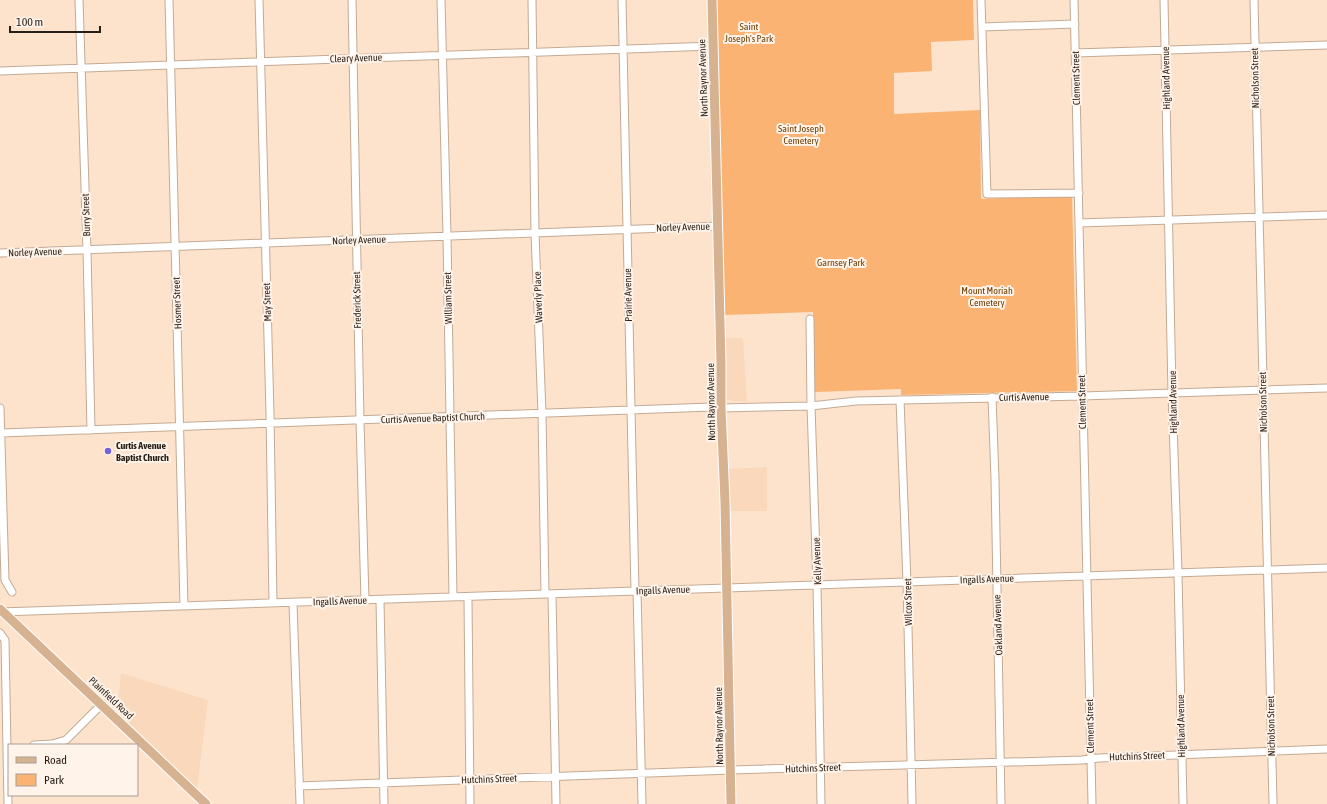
<svg xmlns="http://www.w3.org/2000/svg" width="1327" height="804" viewBox="0 0 1327 804" font-family="'Asap Condensed',sans-serif">
<style>
.built{fill:#fad8bc}
.green{fill:#fab373}
.lines{fill:none;stroke-linecap:round;stroke-linejoin:round}
.minor-casing{stroke:#c4aa94;stroke-width:9}
.major-casing{stroke:#fff;stroke-width:11}
.minor{stroke:#fff;stroke-width:7}
.major{stroke:#d6b291;stroke-width:9}
.poi-dot{fill:#7463dd;stroke:#fff3ea;stroke-width:1.5}
.labels{text-anchor:middle;dominant-baseline:central;stroke-width:4;stroke-linejoin:round;paint-order:stroke}
.park-label{font-size:10px;fill:#714006;stroke:#fff3ea}
.street-label{font-size:10px;fill:#271e15;stroke:#fff3ea}
.poi-label{font-size:10px;font-weight:bold;fill:#271e15;stroke:#fff3ea;text-anchor:start}
</style>
<rect width="100%" height="100%" fill="#fee3cc"/>
<path class="built" d="M724,338H743L747,402L726,400Z
M767,467V511H728V469Z
M121,673L208,700L197,789L117,711Z"/>
<path class="green" d="M716,0H973L974,40L931,42L932,71L894,73V114L980,110L981,199L1072,195L1077,391L901,395V389L815,392L813,312L723,315Z"/>
<g class="lines">
<g class="minor-casing">
<path id="minor" d="M79,0L87,250L91,430
M169,0L184,606
M259,0L270,414L273,603
M352,0L360,421L365,600
M441,0L447,236L453,597
M532,0L535,233L542,413L545,594
M622,0L635,591
M981,0L987,194L1079,193
M1074,0L1092,804
M1164,0L1172,393L1178,573L1183,804
M1254,0L1273,804
M982,27L1075,24
M1075,53L1327,45
M0,71L713,46
M1079,223L1327,215
M0,253L718,226
M810,319L811,406L817,585L821,804
M992,397L995,479L1001,804
M900,400L907,582L912,804
M0,408L5,580L12,592
M1,433L711,407L721,408L811,406L856,401L1082,396L1327,388
M637,591L642,804
M552,594L556,804
M468,597L470,804
M380,600L384,804
M293,603L300,804
M0,612L1327,568
M0,633L5,640L8,804
M34,745L52,744L66,740L102,704
M299,786L731,770L1082,760L1099,758L1327,749"/>
</g>
<g class="major-casing">
<path id="major" d="M712,0L721,363V408L725,502L731,804
M0,609L206,804"/>
</g>
<use href="#minor" class="minor"/>
<use href="#major" class="major"/>
</g>
<circle class="poi-dot" cx="108" cy="451" r="4"/>
<g class="labels">
<g class="park-label">
<text x="749" y="26">Saint<tspan x="749" dy="12">Joseph's Park</tspan></text>
<text x="801" y="128">Saint Joseph<tspan x="801" dy="12">Cemetery</tspan></text>
<text x="841" y="262">Garnsey Park</text>
<text x="987" y="290">Mount Moriah<tspan x="987" dy="12">Cemetery</tspan></text>
</g>
<g class="street-label">
<text transform="translate(356 58) rotate(-2)">Cleary Avenue</text>
<text transform="translate(703 78) rotate(-92)">North Raynor Avenue</text>
<text transform="translate(1076 78) rotate(-91)">Clement Street</text>
<text transform="translate(1166 78) rotate(-91)">Highland Avenue</text>
<text transform="translate(1255 78) rotate(-91)">Nicholson Street</text>
<text transform="translate(86 215) rotate(-92)">Burry Street</text>
<text transform="translate(683 227) rotate(-2)">Norley Avenue</text>
<text transform="translate(359 240) rotate(-2)">Norley Avenue</text>
<text transform="translate(35 252) rotate(-2)">Norley Avenue</text>
<text transform="translate(628 295) rotate(-91)">Prairie Avenue</text>
<text transform="translate(538 297) rotate(-92)">Waverly Place</text>
<text transform="translate(448 298) rotate(-91)">William Street</text>
<text transform="translate(357 300) rotate(-91)">Frederick Street</text>
<text transform="translate(267 302) rotate(-92)">May Street</text>
<text transform="translate(177 303) rotate(-92)">Hosmer Street</text>
<text transform="translate(1024 397) rotate(-1)">Curtis Avenue</text>
<text transform="translate(711 402) rotate(-91)">North Raynor Avenue</text>
<text transform="translate(1082 402) rotate(-91)">Clement Street</text>
<text transform="translate(1173 402) rotate(-91)">Highland Avenue</text>
<text transform="translate(1263 402) rotate(-91)">Nicholson Street</text>
<text transform="translate(433 418) rotate(-2)">Curtis Avenue Baptist Church</text>
<text transform="translate(817 561) rotate(-92)">Kelly Avenue</text>
<text transform="translate(987 579) rotate(-2)">Ingalls Avenue</text>
<text transform="translate(663 590) rotate(-2)">Ingalls Avenue</text>
<text transform="translate(340 601) rotate(-2)">Ingalls Avenue</text>
<text transform="translate(908 602) rotate(-91)">Wilcox Street</text>
<text transform="translate(998 625) rotate(-92)">Oakland Avenue</text>
<text transform="translate(111 698) rotate(43)">Plainfield Road</text>
<text transform="translate(719 726) rotate(-91)">North Raynor Avenue</text>
<text transform="translate(1090 726) rotate(-91)">Clement Street</text>
<text transform="translate(1181 726) rotate(-91)">Highland Avenue</text>
<text transform="translate(1271 726) rotate(-91)">Nicholson Street</text>
<text transform="translate(1137 756) rotate(-2)">Hutchins Street</text>
<text transform="translate(813 768) rotate(-2)">Hutchins Street</text>
<text transform="translate(489 779) rotate(-2)">Hutchins Street</text>
</g>
<g class="poi-label">
<text x="116" y="445">Curtis Avenue<tspan x="116" dy="12">Baptist Church</tspan></text>
</g>
</g>
<rect x="8" y="744" width="130" height="52" fill="#fff3ea" stroke="#a99e95"/>
<rect x="16" y="757" width="20" height="6" fill="#d6b291" stroke="#a99e95"/>
<text x="44" y="764" font-size="12" fill="#271e15">Road</text>
<rect x="16" y="774" width="20" height="12" fill="#fab373" stroke="#a99e95"/>
<text x="44" y="784" font-size="12" fill="#271e15">Park</text>
<path d="M10 26v6h90v-6" fill="none" stroke="#271e15" stroke-width="2"/>
<text x="16" y="26" font-size="12" fill="#271e15" stroke="#fff3ea" stroke-width="3" paint-order="stroke">100 m</text>
</svg>
